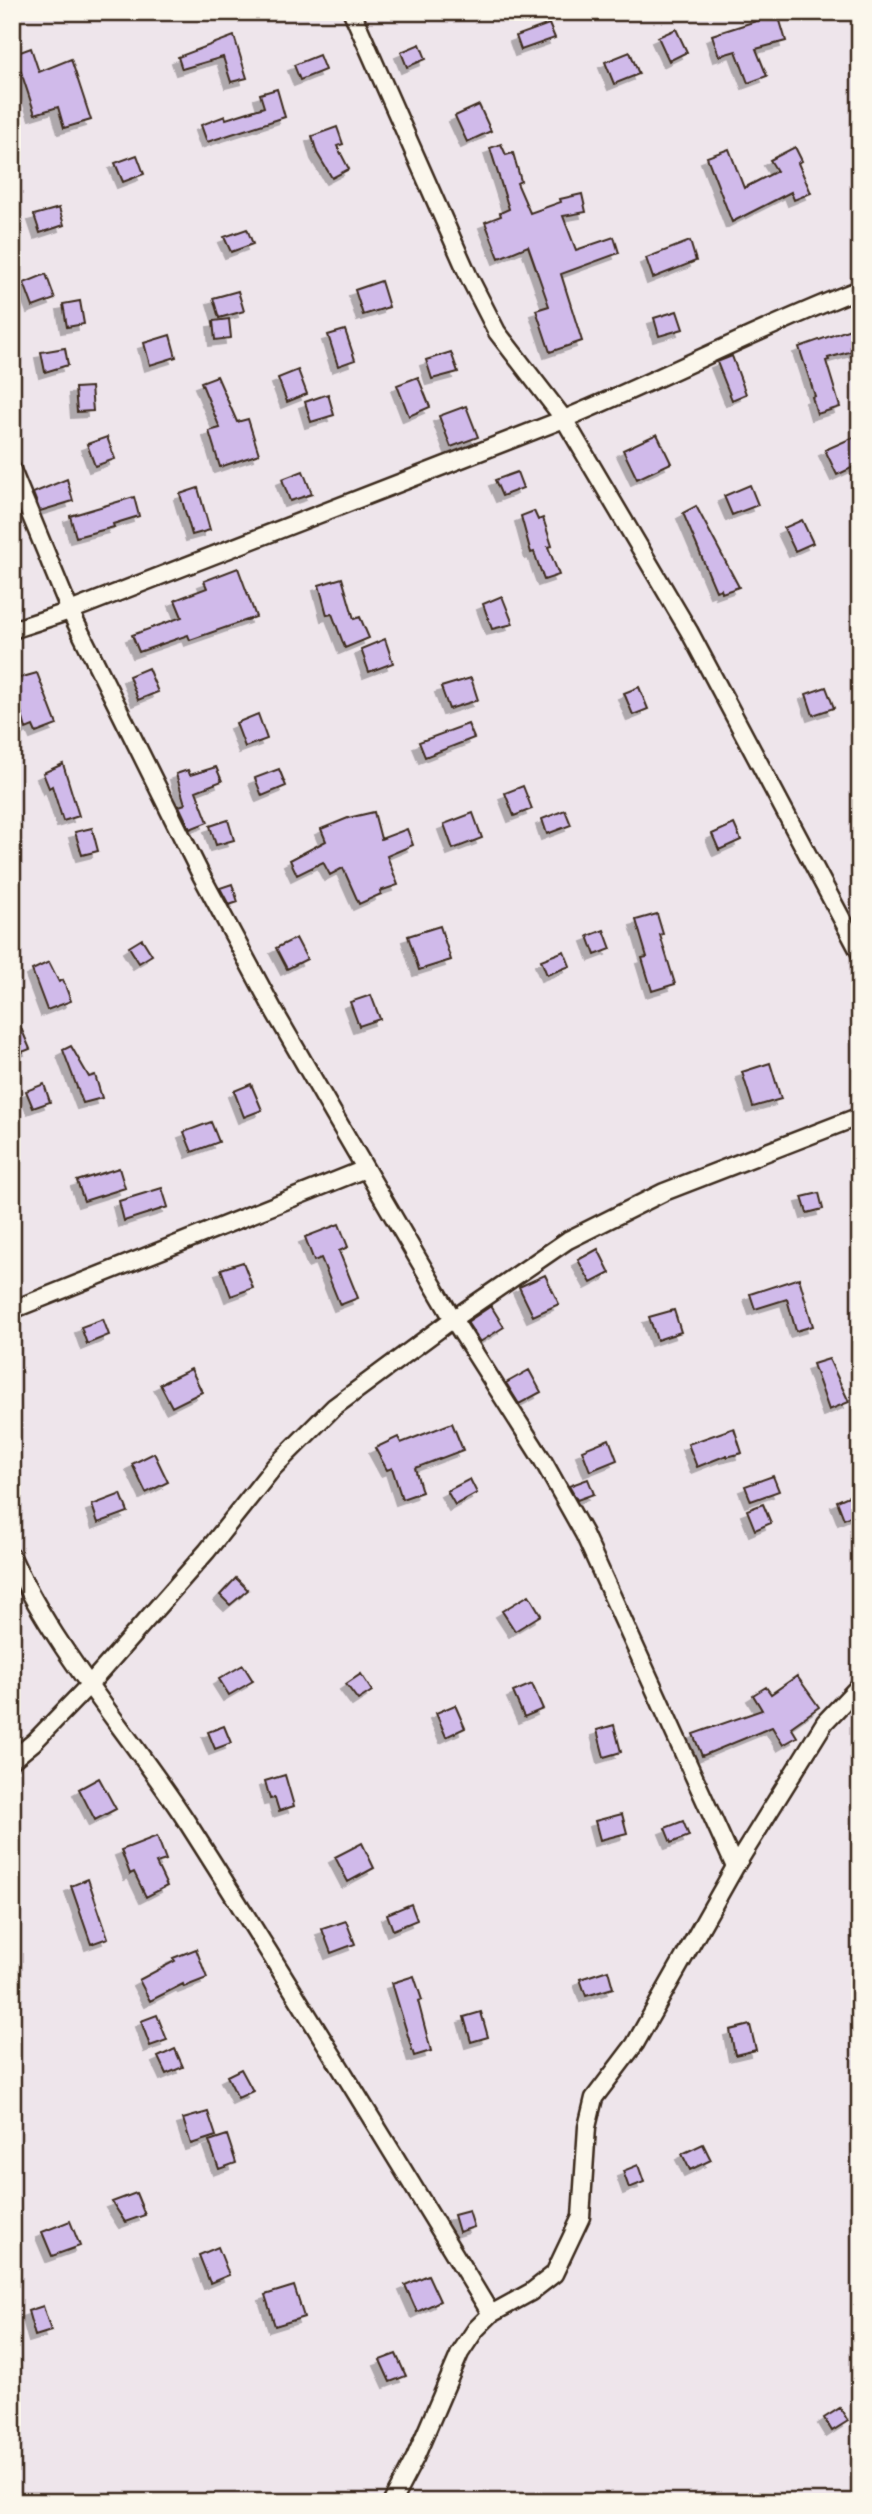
<svg xmlns="http://www.w3.org/2000/svg" width="872" height="2514" viewBox="0 0 872 2514" font-family="'Indie Flower',sans-serif">
<style>
.building{fill:#d0baea;stroke:#3b2a1e;stroke-width:2;filter:url(#shadow)}
.lines{fill:none;stroke-linecap:round;stroke-linejoin:round}
.minor-casing{stroke:#3b2a1e;stroke-width:21}
.minor{stroke:#fbf7ec;stroke-width:16}
</style>
<defs>
<filter id="shadow"><feDropShadow dx="-6" dy="6" stdDeviation="0" flood-color="#0004"/></filter>
</defs>
<rect width="100%" height="100%" fill="#eee5eb"/>
<filter id="ink" filterUnits="userSpaceOnUse"><feTurbulence type="fractalNoise" baseFrequency=".0143" numOctaves="2"/><feDisplacementMap in="SourceGraphic" scale="14" xChannelSelector="R" yChannelSelector="G"/><feConvolveMatrix kernelMatrix="1 2 1 2 8 2 1 2 1" color-interpolation-filters="sRGB"/></filter>
<g filter="url(#ink)">
<path class="building" d="M778,14L786,41L756,49L767,76L748,83L736,51L719,56L712,35Z
M549,24L555,38L521,50L516,36Z
M676,29L687,52L669,61L658,37Z
M234,36L247,78L231,82L223,57L182,69L178,57Z
M420,44L426,59L407,67L401,52Z
M31,48L39,72L71,59L91,120L64,128L58,107L35,114L20,69L16,71L12,59V55Z
M630,52L639,74L614,84L605,62Z
M319,55L325,70L300,80L294,65Z
M277,89L285,117L207,142L201,125L225,116L226,119L264,107L260,94Z
M479,105L491,131L467,142L455,116Z
M337,127L343,144L337,146L349,169L332,178L317,153L312,136Z
M501,144L506,155L513,153L521,181L517,183L530,213L561,202L560,199L582,194L586,212L563,216L576,250L614,237L619,253L561,274L582,341L550,352L536,310L549,306L528,246L499,258L485,222L501,216L500,213L509,209L490,148Z
M795,147L802,161L798,163L811,193L794,200L791,192L732,222L707,157L729,149L744,188L777,171L770,160Z
M137,155L144,174L123,182L115,163Z
M59,208L64,225L40,233L34,215Z
M247,229L253,244L231,252L224,237Z
M690,241L696,261L653,278L646,258Z
M46,274L55,299L33,307L24,283Z
M381,281L389,307L363,315L355,290Z
M238,291L244,311L219,318L213,298Z
M80,301L84,324L67,327L63,304Z
M677,311L683,329L659,336L654,318Z
M229,319L231,338L215,340L213,321Z
M856,327L860,349L828,358L829,360L826,361L840,407L817,414L812,397L815,396L799,347Z
M345,330L355,360L338,366L328,335Z
M170,335L176,357L150,365L144,343Z
M65,348L68,365L45,372L41,352Z
M451,352L458,372L432,379L426,360Z
M732,356L746,394L732,400L717,362Z
M298,370L307,394L287,402L278,378Z
M217,376L237,422L248,419L259,454L220,467L209,431L220,428L201,382Z
M418,377L430,407L409,416L397,385Z
M91,387L93,411L77,412L75,388Z
M328,394L334,415L311,422L305,402Z
M466,406L478,437L451,447L439,416Z
M657,434L671,463L637,479L623,450Z
M107,437L115,459L95,466L87,444Z
M854,437L860,449V464L837,475L825,450Z
M303,471L312,494L290,501L282,479Z
M517,472L523,488L502,496L495,480Z
M67,479L73,501L40,511L33,493Z
M750,485L758,505L732,515L724,496Z
M198,488L210,530L192,535L180,494Z
M134,497L139,516L113,524L114,527L76,537L70,516Z
M696,506L739,587L722,593L721,589L716,591L683,513Z
M534,511L538,520L543,518L552,546L548,547L559,575L544,580L534,552L531,553L521,516Z
M802,520L813,543L795,551L784,528Z
M238,568L256,617L190,640L188,635L139,652L132,635L182,617L175,600L207,588L204,581Z
M342,578L354,619L360,617L369,638L345,648L332,614L327,615L319,585Z
M502,596L513,624L492,629L483,604Z
M385,639L393,663L369,672L361,649Z
M148,668L158,692L138,700L129,676Z
M37,673L57,725L36,733L33,726L26,729L12,680Z
M471,678L478,700L449,709L441,687Z
M639,687L648,709L633,715L624,693Z
M826,687L834,708L813,715L806,694Z
M258,714L267,739L245,747L236,723Z
M468,724L474,738L425,757L419,742Z
M63,764L79,816L63,821L52,786L49,788L43,773Z
M216,767L222,781L196,791L208,822L190,829L179,806L185,804L176,774L188,770L190,775Z
M279,769L286,786L262,796L255,778Z
M523,786L532,809L514,816L505,793Z
M565,810L571,825L547,834L542,819Z
M374,812L381,839L407,829L413,845L387,856L398,885L380,891L381,894L359,904L343,868L330,875L323,862L297,875L290,860L326,841L321,829L348,818Z
M473,813L482,838L453,849L444,824Z
M228,820L234,840L216,845L210,826Z
M734,824L741,840L719,850L712,834Z
M92,828L98,851L82,855L75,832Z
M232,884L238,902L229,905L220,888Z
M657,914L663,934L660,935L675,984L652,991L642,958L647,957L636,920Z
M440,926L451,960L419,970L408,936Z
M604,930L611,949L595,955L588,936Z
M296,938L307,959L287,969L276,948Z
M142,939L152,955L139,963L129,947Z
M564,951L570,966L547,975L541,960Z
M49,962L59,982L63,980L71,1001L47,1010L32,970Z
M371,995L380,1019L359,1026L350,1002Z
M12,1007L30,1049L12,1056Z
M71,1046L89,1077L95,1075L102,1098L83,1103L63,1050Z
M770,1063L781,1099L753,1107L742,1072Z
M44,1084L50,1102L33,1108L26,1091Z
M251,1084L262,1110L244,1117L234,1091Z
M211,1122L219,1142L192,1152L184,1132Z
M119,1168L125,1188L84,1201L77,1181Z
M162,1188L168,1207L124,1221L119,1201Z
M819,1193L823,1209L807,1213L802,1197Z
M339,1224L348,1247L339,1251L358,1298L340,1305L321,1258L314,1261L305,1237Z
M598,1249L610,1273L591,1283L578,1260Z
M243,1262L253,1288L231,1296L221,1269Z
M545,1275L559,1304L533,1316L519,1287Z
M799,1278L813,1326L796,1331L787,1299L755,1309L750,1294Z
M491,1306L504,1327L480,1342L467,1322Z
M674,1310L681,1332L657,1340L649,1317Z
M103,1319L109,1335L87,1344L81,1327Z
M829,1359L849,1402L829,1410L813,1364Z
M191,1369L202,1392L172,1407L160,1384Z
M529,1370L541,1392L519,1404L506,1383Z
M452,1423L463,1450L415,1468L422,1492L402,1499L392,1468L387,1470L375,1448L398,1437L401,1443Z
M734,1428L742,1453L727,1457V1455L697,1467L688,1444Z
M609,1439L617,1460L590,1471L582,1450Z
M154,1453L168,1482L146,1493L132,1464Z
M773,1476L779,1491L751,1501L745,1486Z
M470,1479L477,1493L455,1505L447,1491Z
M588,1479L594,1494L577,1500L569,1486Z
M860,1491V1512L844,1519L837,1501Z
M121,1494L128,1512L98,1523L92,1505Z
M763,1504L771,1523L755,1530L747,1510Z
M236,1578L248,1590L230,1605L220,1595Z
M529,1595L541,1615L515,1631L502,1611Z
M243,1665L253,1681L229,1695L219,1679Z
M361,1674L372,1691L358,1700L346,1684Z
M797,1676L819,1707L791,1727L797,1737L783,1745L772,1727L702,1756L693,1734L762,1710L753,1695L766,1687L771,1694Z
M532,1684L543,1709L524,1717L513,1692Z
M455,1705L465,1728L446,1737L436,1713Z
M614,1725L621,1752L604,1757L597,1730Z
M224,1726L231,1743L215,1749L208,1732Z
M285,1775L294,1806L279,1811L275,1798L270,1799L265,1781Z
M99,1778L116,1809L95,1820L79,1789Z
M622,1814L627,1833L600,1840L595,1821Z
M683,1821L689,1836L671,1843L665,1828Z
M157,1836L166,1860L156,1863L167,1886L146,1897L134,1872L130,1874L121,1850Z
M362,1843L374,1868L348,1882L335,1857Z
M88,1879L108,1938L91,1944L71,1886Z
M411,1904L417,1920L393,1930L387,1914Z
M346,1921L355,1944L331,1953L322,1929Z
M196,1949L207,1978L184,1987L183,1984L150,2001L139,1980L175,1961L173,1958Z
M608,1970L613,1988L586,1996L580,1979Z
M414,1976L422,2000L418,2001L431,2051L414,2056L392,1983Z
M481,2012L488,2037L471,2042L464,2017Z
M157,2015L167,2040L150,2046L141,2021Z
M750,2025L756,2050L735,2055L730,2030Z
M175,2049L183,2067L166,2074L158,2057Z
M241,2069L253,2091L238,2098L227,2076Z
M208,2112L216,2136L191,2144L183,2119Z
M227,2135L236,2163L219,2169L209,2141Z
M703,2144L711,2160L690,2170L682,2154Z
M638,2165L644,2182L629,2188L623,2171Z
M136,2193L145,2215L125,2222L112,2202Z
M469,2211L474,2227L459,2232L454,2215Z
M70,2221L80,2246L52,2256L42,2232Z
M218,2247L229,2275L210,2283L199,2255Z
M428,2275L440,2301L417,2312L405,2285Z
M294,2286L304,2317L275,2326L265,2295Z
M43,2306L51,2331L35,2336L28,2311Z
M396,2354L406,2376L390,2382L380,2360Z
M840,2408L848,2421L832,2431L824,2418Z"/>
<g class="lines">
<g class="minor-casing">
<path id="minor" d="M352,12L469,277L497,332L564,419L689,631L860,953
M12,470L70,611L201,875L273,1009L333,1113L453,1319L542,1459L584,1534L735,1867
M12,630L70,611L564,419C664,378 759,328 860,289
M12,1310L365,1169
M12,1557C56,1653 130,1734 187,1822C291,1985 391,2150 491,2314
M12,1760L34,1742L89,1685L207,1551L274,1467L334,1407L453,1319L568,1240L664,1192L860,1116
M392,2502L415,2458L460,2353L476,2329L491,2314L531,2292L554,2274L581,2217L587,2127L594,2098L635,2044L735,1867L825,1722L860,1685"/>
</g>
<use href="#minor" class="minor"/>
</g>
</g>
<rect width="872" height="2514" fill="none" stroke="#fbf7ec" stroke-width="42"/>
<rect x="21" y="21" width="830" height="2472" fill="none" stroke="#3b2a1e" stroke-width="2.5" filter="url(#ink)"/>
</svg>
